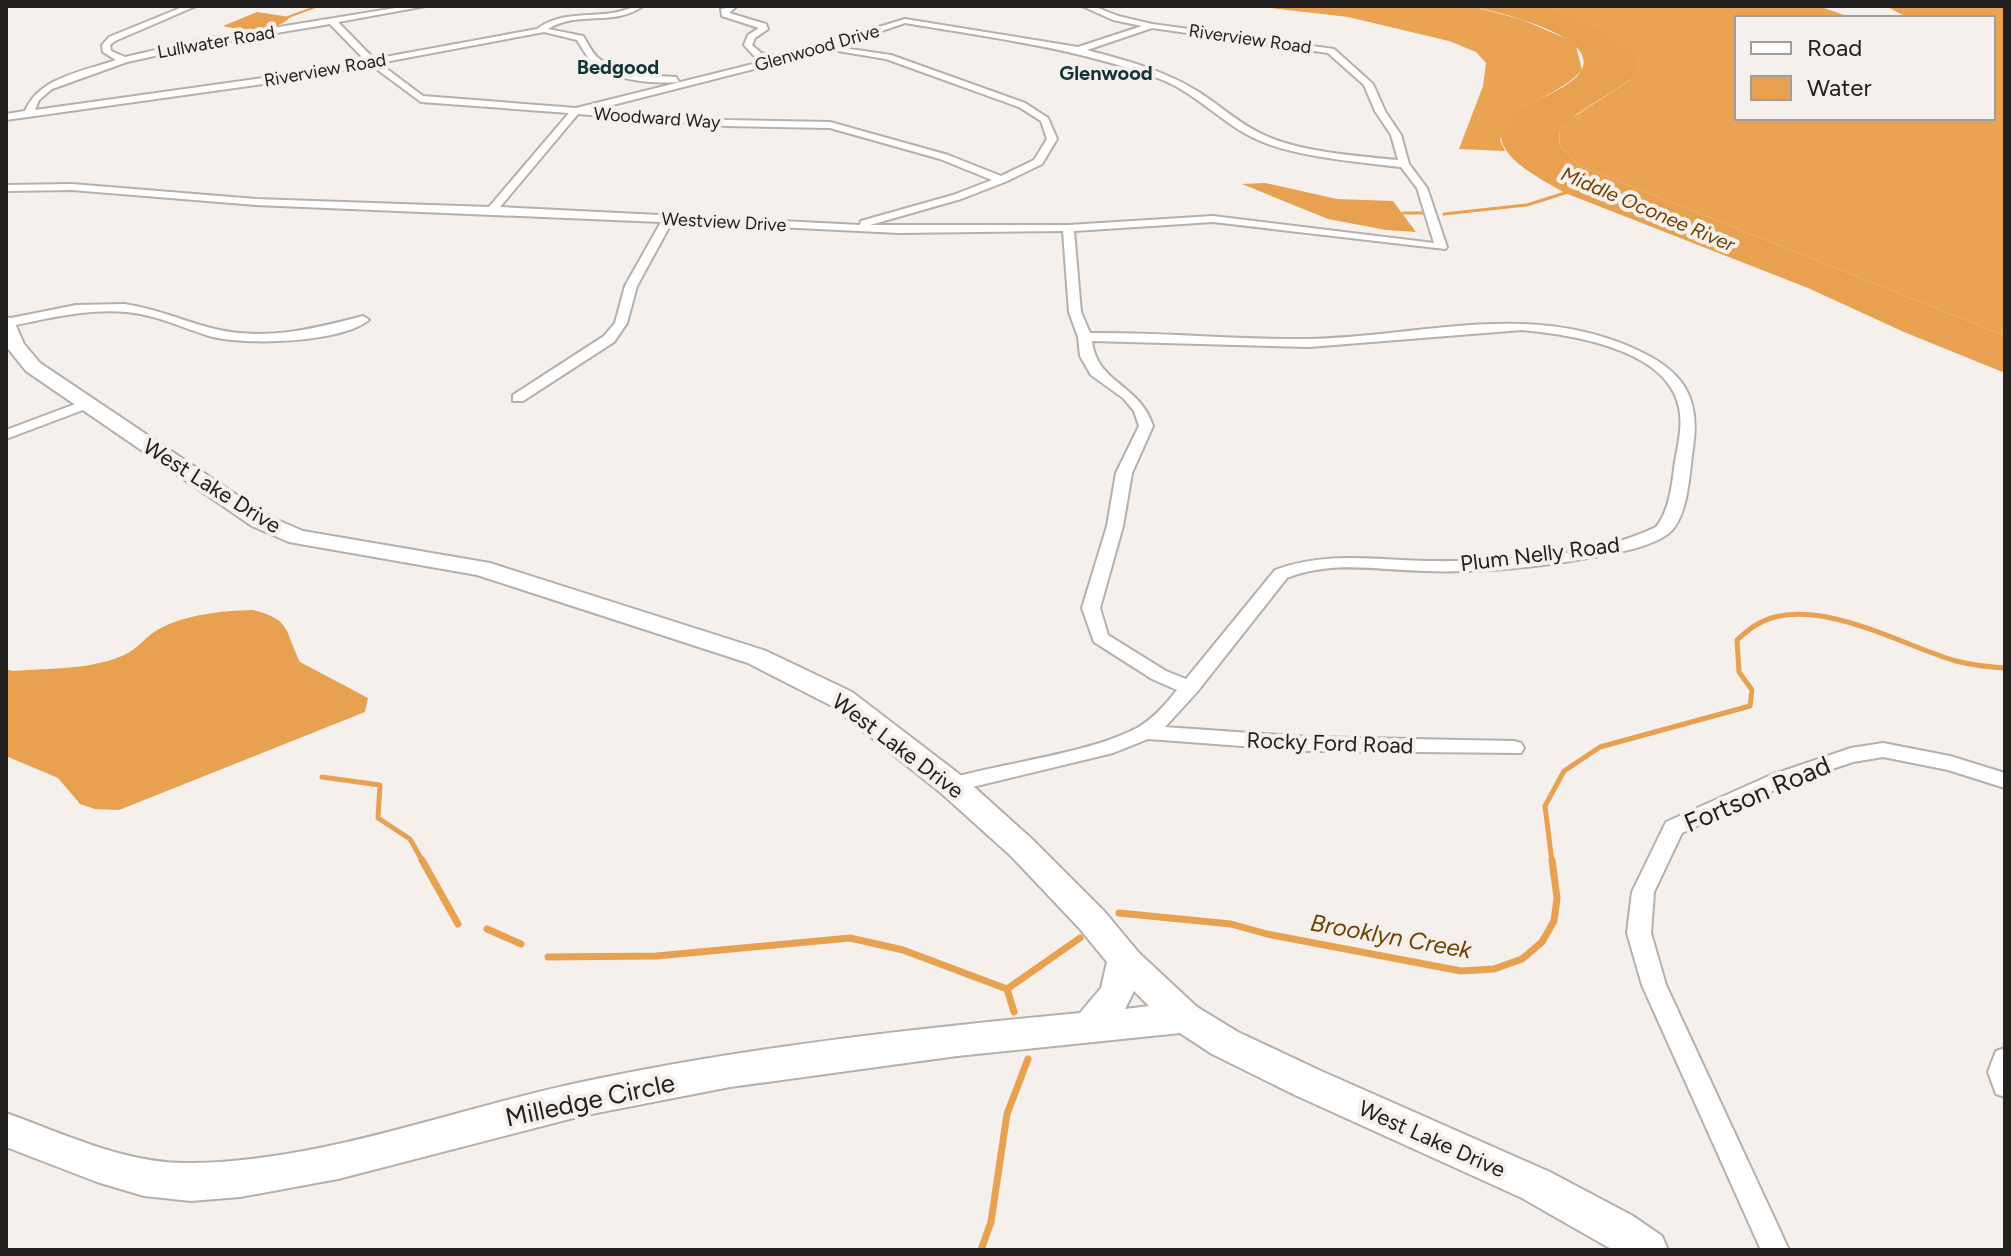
<svg xmlns="http://www.w3.org/2000/svg" width="2011" height="1256" viewBox="0 0 2011 1256" font-family="Figtree,sans-serif">
<style>
.forest{fill:#eaa353}
.water{fill:#e7a150}
.lines{fill:none;stroke-linecap:round;stroke-linejoin:round}
.stream-far3{stroke:#e7a150;stroke-width:2}
.stream-far2{stroke:#e7a150;stroke-width:3}
.stream-far1{stroke:#e7a150;stroke-width:5}
.stream{stroke:#e7a150;stroke-width:7}
.street-casing{stroke:#b5b0ac;stroke-width:4}
.secondary-casing{stroke:#b5b0ac;stroke-width:4}
.street{fill:#fff;fill-rule:evenodd}
.secondary{fill:#fff;fill-rule:evenodd}
.labels{text-anchor:middle;dominant-baseline:central;stroke-width:8;stroke-linejoin:round;paint-order:stroke}
.far-street-label{font-size:18px;fill:#232120;stroke:#f5f0ec}
.far-neighbourhood-label{font-size:20px;font-weight:bold;fill:#13333b;stroke:#f5f0ec}
.far-water-label{font-size:20px;font-style:italic;fill:#6f4200;stroke:#f5f0ec}
.street-label{font-size:22px;fill:#232120;stroke:#f5f0ec}
.water-label{font-size:24px;font-style:italic;fill:#6f4200;stroke:#f5f0ec}
.near-street-label{font-size:26px;fill:#232120;stroke:#f5f0ec}
</style>
<rect width="100%" height="100%" fill="#f5f0ec"/>
<path class="forest" d="M1253,6H1471L1523,20L1567,39L1576,46L1582,70C1558,98 1511,102 1500,140L1505,151L1459,149L1483,86L1486,63L1476,52L1449,41L1348,17Z
M1529,6H1818L1853,18H1737V118H1993V18H1908L1886,6H2005V336L1578,165L1559,145L1560,129L1572,118L1633,78Z"/>
<path class="water" d="M1471,6C1490,6 1509,5 1527,6C1553,8 1651,42 1636,76L1577,114L1560,129L1559,145L1578,165L2005,336V373L1904,332L1808,288L1565,193C1545,181 1502,161 1501,136C1511,104 1551,99 1574,79C1619,39 1493,11 1471,6Z
M257,12L290,17C278,32 241,31 223,26Z
M1265,183L1337,199L1393,201L1416,232L1386,230L1328,219L1242,184Z
M253,610C292,620 284,630 300,662L368,698L365,712L119,810L95,809L80,804L58,778L6,756V669L13,671C49,668 96,670 128,653C139,647 147,636 157,630C186,614 221,611 253,610Z"/>
<g class="lines">
<path class="stream-far3" d="M288,17L318,6"/>
<path class="stream-far2" d="M1403,213H1426
M1444,214L1527,205L1568,192"/>
<path class="stream-far1" d="M322,777L380,785L378,818L410,839L423,862
M1552,862L1545,806L1564,771L1600,747L1750,706L1752,690L1739,672L1737,640C1743,635 1749,629 1756,625C1811,591 1902,646 1956,661C1972,665 1989,667 2005,668"/>
<path class="stream" d="M422,860L458,924
M1119,913L1231,924L1267,934L1461,971L1494,969L1522,959L1542,942L1554,921L1557,898L1552,860
M487,929L521,944
M548,957L656,956L850,938L903,950L1007,989
M1007,989L1080,938
M1007,989L1014,1012
M981,1250L991,1222L1007,1114L1028,1059"/>
<g class="street-casing">
<path id="street" d="M185,6H196L115,41L110,45L111,51L125,57L204,39L408,6H426L338,22L374,59L537,29C560,12 586,17 612,13C623,12 632,6 643,6C615,27 577,10 548,29L583,36C588,43 591,51 597,57C618,77 650,75 676,77L679,82C652,84 612,81 592,61C585,55 582,47 577,40L544,32L379,63L423,96L576,108L769,60L755,57L744,45L748,35L759,28L722,16L721,9L737,6L729,13L766,24L768,29L755,38L752,45L761,53L780,57L905,19L1078,47L1142,26L1113,20L1082,6H1093L1118,16L1152,24L1334,49L1373,84L1385,111L1401,135L1409,164L1427,188L1447,247L1445,249L1213,222L1074,231L1081,312L1090,333C1163,332 1235,340 1308,339C1421,337 1526,300 1635,349C1682,370 1701,396 1693,448C1689,473 1689,517 1668,534C1650,547 1621,552 1599,556C1542,567 1482,573 1424,571C1377,570 1333,560 1287,578L1197,692L1165,727L1309,737L1514,741L1521,743L1524,748L1521,753L1309,751L1148,739L1113,753L952,792L945,790L942,785L945,780C1003,762 1085,755 1137,728C1153,719 1166,704 1177,690L1152,679L1094,642L1082,608L1107,526L1116,473L1139,426L1134,411L1123,398L1091,375L1080,356L1078,337L1069,312L1063,231L899,233L672,222L637,286L627,323L614,342L523,401H513V395L604,336L615,323L625,286L661,222L256,205L72,190L6,191V185L72,184L256,199L489,207L569,113L421,102L371,65L298,79L6,120V114L25,111C39,77 85,71 116,60L103,52L102,45L109,37ZM905,23C992,38 1078,48 1160,79C1197,93 1222,124 1258,140C1296,157 1359,162 1401,167L1417,188L1434,243L1213,216L1068,225H870L961,199L1005,182L1042,164L1057,139L1048,118L1025,103L891,55L836,47L832,50L886,59L1019,107L1041,121L1047,139L1034,160L1001,176L948,155L830,122L727,120L593,110L817,53ZM330,24L366,61L298,73L35,110L39,100L52,89L127,62L204,45ZM1152,28L1328,53L1364,85L1375,111L1391,135L1398,160C1358,156 1300,152 1264,135C1239,124 1220,105 1197,91C1164,70 1124,60 1087,50ZM578,114L727,126L830,128L940,159L992,180L953,195L861,221L860,225L500,207ZM1522,330C1567,334 1654,347 1675,395C1685,417 1679,440 1675,462C1672,483 1670,510 1656,527C1592,558 1498,562 1427,561C1374,560 1326,551 1275,570L1186,679L1166,671L1108,635L1100,608L1123,526L1132,473L1153,426C1139,383 1097,384 1092,341L1309,347Z
M124,304C159,309 182,321 215,329C266,341 313,329 363,316L369,320C340,343 245,346 209,336C181,327 156,315 127,312C86,308 46,319 6,327V319L76,305Z
M86,400L91,401V407L6,439V430Z
M1883,743L1950,756L2005,773V788L1948,770L1883,757L1853,762L1785,785L1682,833L1654,892L1651,933L1666,985L1789,1250H1761L1642,985L1627,933L1632,892L1666,822L1771,775L1851,748Z
M2005,1048V1097L1996,1094L1988,1072L1996,1051Z"/>
</g>
<g class="secondary-casing">
<path id="secondary" d="M6,317L13,319L24,344L40,363L268,516L303,531L490,563L766,651L852,692L963,777L1033,840L1104,911L1139,953L1197,1007L1238,1032L1321,1071L1550,1172L1633,1216L1662,1236L1668,1250H1613L1522,1198L1295,1095L1212,1054L1180,1033L957,1056L730,1087L581,1116L338,1179L240,1197L191,1201L144,1196L97,1182L6,1147V1113C65,1134 127,1165 192,1163C325,1161 453,1109 582,1082C746,1047 913,1029 1080,1013L1101,988L1107,962L1080,929L1011,856L941,793L832,706L748,663L477,575L289,542L252,526L26,371L6,346ZM1134,991L1149,1006L1125,1009Z"/>
</g>
<use href="#street" class="street"/>
<use href="#secondary" class="secondary"/>
</g>
<g class="labels">
<g class="far-street-label">
<text transform="translate(1250 39) rotate(8)">Riverview Road</text>
<text transform="translate(216 42) rotate(-10)">Lullwater Road</text>
<text transform="translate(817 48) rotate(-16)">Glenwood Drive</text>
<text transform="translate(325 70) rotate(-10)">Riverview Road</text>
<text transform="translate(657 118) rotate(4)">Woodward Way</text>
<text transform="translate(724 222) rotate(3)">Westview Drive</text>
</g>
<g class="far-neighbourhood-label">
<text x="618" y="67">Bedgood</text>
<text x="1106" y="73">Glenwood</text>
</g>
<g class="far-water-label">
<text transform="translate(1648 209) rotate(23)">Middle Oconee River</text>
</g>
<g class="street-label">
<text transform="translate(212 486) rotate(32)">West Lake Drive</text>
<text transform="translate(1540 554) rotate(-7)">Plum Nelly Road</text>
<text transform="translate(1330 743) rotate(2)">Rocky Ford Road</text>
<text transform="translate(898 746) rotate(37)">West Lake Drive</text>
<text transform="translate(1432 1139) rotate(24)">West Lake Drive</text>
</g>
<g class="water-label">
<text transform="translate(1391 936) rotate(10)">Brooklyn Creek</text>
</g>
<g class="near-street-label">
<text transform="translate(1757 794) rotate(-23)">Fortson Road</text>
<text transform="translate(590 1100) rotate(-12)">Milledge Circle</text>
</g>
</g>
<rect width="2011" height="1256" fill="none" stroke="#232120" stroke-width="16"/>
<rect x="1735" y="16" width="260" height="104" fill="#f5f0ec" stroke="#a19d9a" stroke-width="2"/>
<rect x="1751" y="42" width="40" height="12" fill="#ffffff" stroke="#a19d9a" stroke-width="2"/>
<text x="1807" y="56" font-size="24" fill="#232120">Road</text>
<rect x="1751" y="76" width="40" height="24" fill="#e7a150" stroke="#a19d9a" stroke-width="2"/>
<text x="1807" y="96" font-size="24" fill="#232120">Water</text>
</svg>
